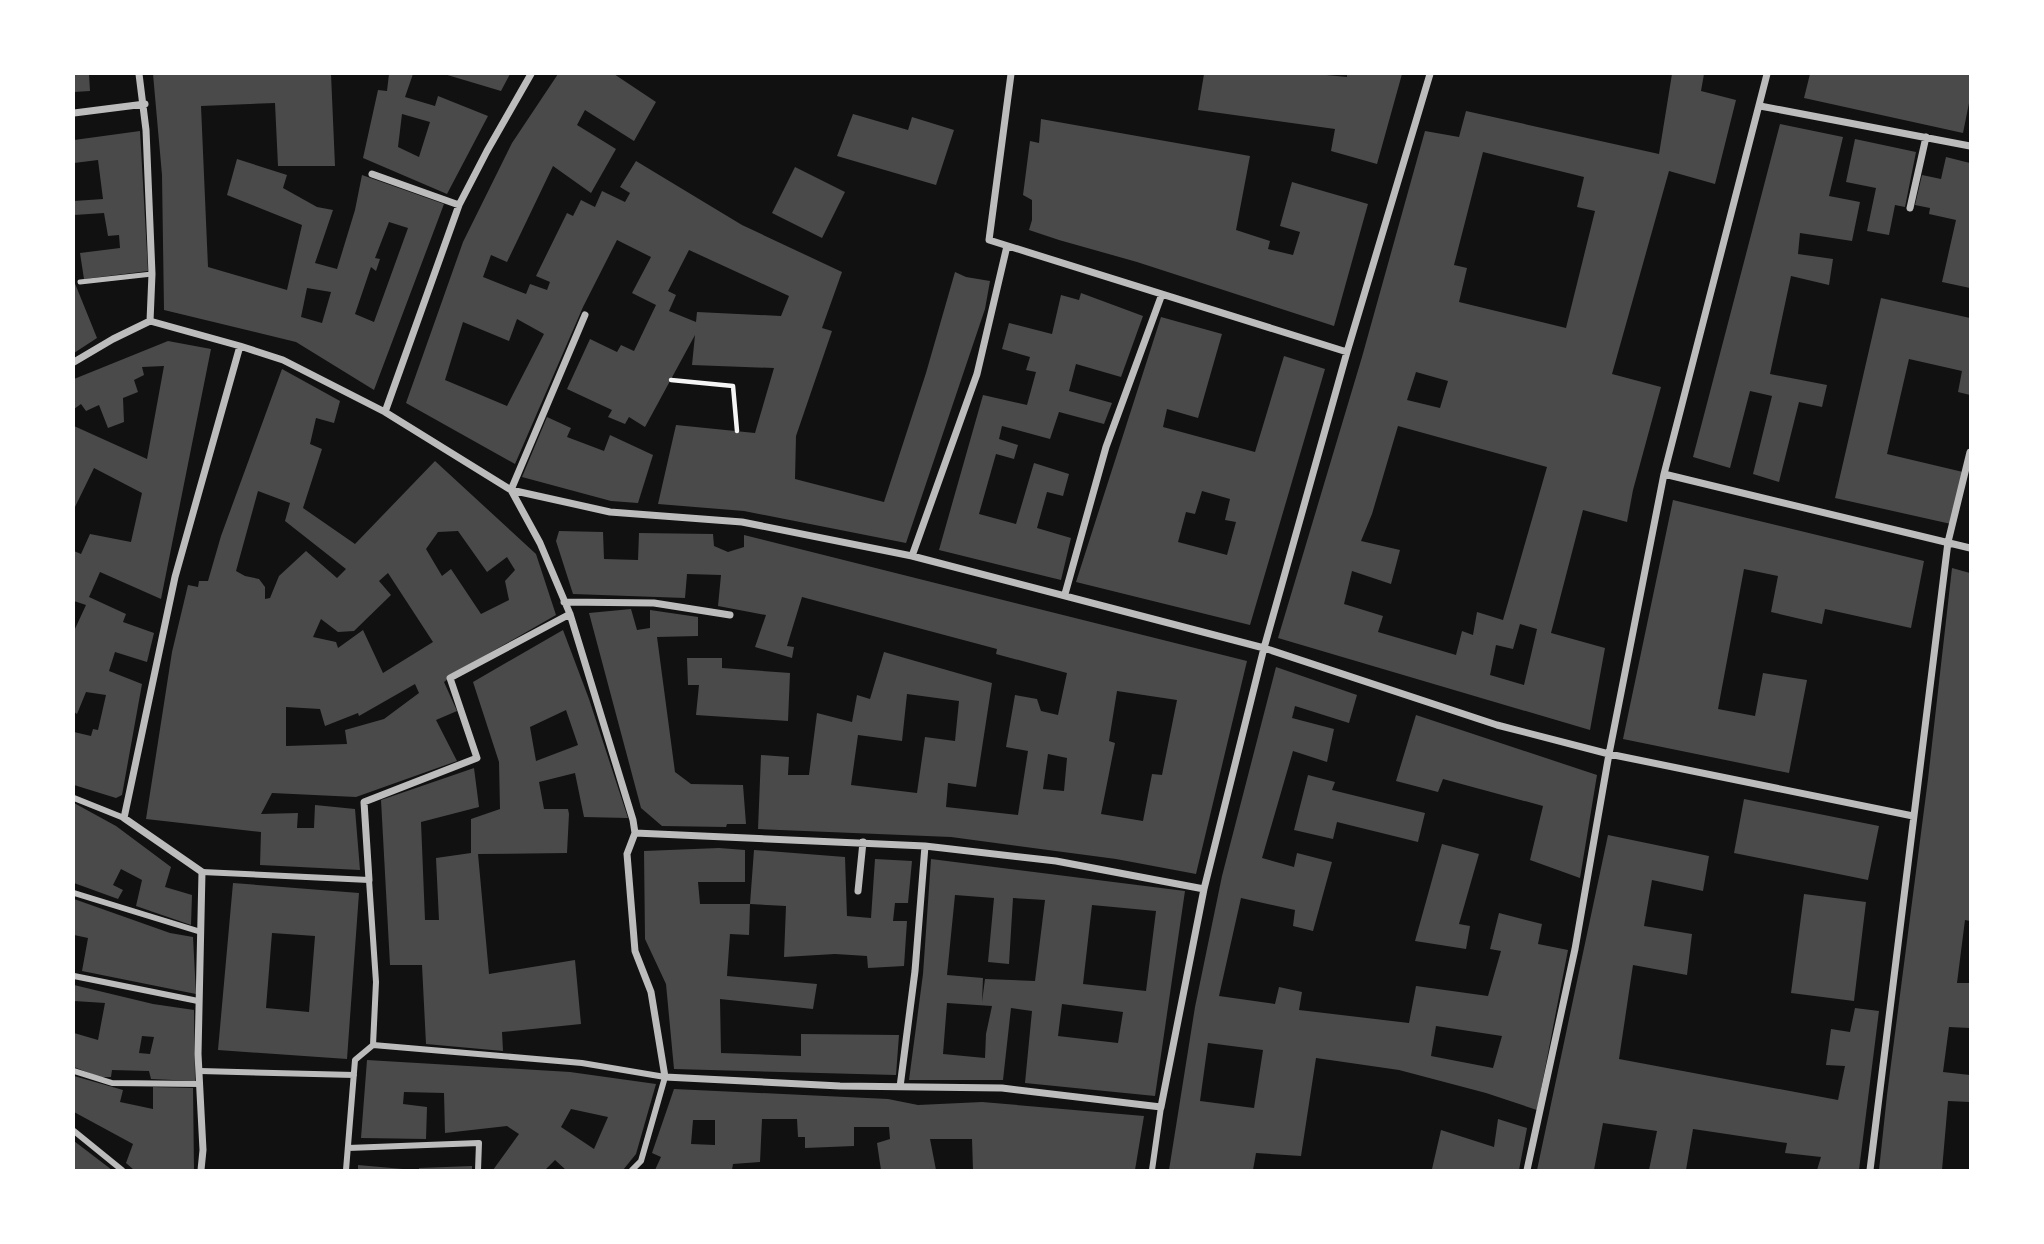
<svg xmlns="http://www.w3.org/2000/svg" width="2044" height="1244" viewBox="0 0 2044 1244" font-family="Roboto,sans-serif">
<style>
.building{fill:#4a4a4a;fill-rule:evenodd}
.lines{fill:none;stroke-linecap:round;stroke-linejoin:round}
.path{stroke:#f5f5f5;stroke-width:4.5}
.service{stroke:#bcbcbc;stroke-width:5}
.pedestrian{stroke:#bcbcbc;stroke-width:6}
.minor{stroke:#bcbcbc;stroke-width:7}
</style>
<rect width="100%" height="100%" fill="#111"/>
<path class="building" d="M74,74H89L90,91L74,92Z
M153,74H331L335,166H278L275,103L201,106L208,267L287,290L302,225L227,195L237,159L287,175L283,188L317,207L333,210L315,263L337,269L355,210L362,175L444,204L374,390L296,342L164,310L162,175ZM389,222L408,228L374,322L355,314L371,267L376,271L380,259L375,258ZM307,288L331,292L322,323L301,317Z
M389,74H413L405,97L435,106L438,96L488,116L447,194L363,158L378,90L387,91ZM402,114L430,122L419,157L398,147Z
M444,74H510L501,91Z
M558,74H614L656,102L634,141L585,110L577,125L616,149L591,193L553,166L507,262L491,255L483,277L526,294L530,284L547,290L550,282L536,276L567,213L573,216L581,200L595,207L602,191L625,202L630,193L620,187L636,161L742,225L842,272L822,328L832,331L796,436L795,479L884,502L926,373L955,272L966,277L990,281L985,309L906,543L744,511L658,504L676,425L755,433L774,368L692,365L695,335L645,427L629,417L625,424L608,417L612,410L567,389L590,339L617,352L621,345L634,351L656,305L632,293L651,257L617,240L583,307L515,464L406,403L463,242L512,143ZM689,250L789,296L781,316L697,312L696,322L669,311L676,295L668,291ZM517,319L544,334L507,406L445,380L463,322L509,341Z
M1204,74H1316L1347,77V74H1402L1377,164L1331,151L1335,129L1198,110Z
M1672,74H1704L1701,91L1736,100L1715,184L1669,171L1612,374L1661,387L1633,490L1627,522L1583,510L1551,633L1605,648L1590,730L1278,638L1362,357L1425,131L1459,137L1466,111L1659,154ZM1483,152L1584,177L1577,207L1595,211L1566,328L1459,302L1467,268L1454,265ZM1416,372L1448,381L1440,408L1407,400ZM1398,426L1547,467L1503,620L1477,612L1473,635L1462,631L1456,655L1378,632L1383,616L1344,604L1352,571L1391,584L1400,550L1361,541L1372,514ZM1520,624L1537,629L1524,685L1490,675L1496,645L1513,649Z
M1810,74H1970V98L1963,133L1804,98Z
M853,114L908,130L912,117L954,130L936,185L837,156Z
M1041,119L1250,156L1236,230L1270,241L1268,249L1293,255L1300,232L1280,226L1292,182L1368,204L1334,326L1137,262L1059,240L1029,230L1032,220V200L1023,195L1030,141L1039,143Z
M1780,124L1843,137L1829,196L1860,202L1852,241L1800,233L1798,254L1833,259L1829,285L1791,276L1770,374L1827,385L1822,407L1799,402L1779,482L1753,474L1772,396L1750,391L1730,468L1693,457Z
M140,131L148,271L84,279L80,253L120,248L119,235L108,236L104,213L74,215V201L103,199L98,160L74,163V140Z
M1855,139L1916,152L1905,207L1895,205L1889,235L1867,231L1876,188L1846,182Z
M1946,157L1970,163V288L1942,282L1956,220L1929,214L1930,208L1915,205L1922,175L1941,179Z
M795,167L845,192L822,238L772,213Z
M74,281L97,338L74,353Z
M1081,293L1143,316L1121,377L1076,364L1069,391L1112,403L1104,424L1059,412L1050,439L1002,426L999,439L1018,445L1014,459L996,454L979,514L1016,524L1034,463L1069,474L1063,496L1047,492L1037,528L1071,538L1061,580L939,550L983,395L1027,405L1036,372L1026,370L1030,357L1002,349L1009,323L1052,334L1061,295L1079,300Z
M1881,298L1970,318V395L1958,392L1962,371L1909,359L1887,454L1963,472L1951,524L1835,498Z
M1161,317L1222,334L1198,418L1167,409L1163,427L1255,452L1284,356L1325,369L1250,625L1076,582ZM1202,491L1230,499L1225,520L1236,522L1227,555L1178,542L1186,512L1195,514Z
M168,341L211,349L161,599L100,572L89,597L126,614L123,622L154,633L147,662L115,652L109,671L142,684L122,795L116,798L74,785V732L91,736L93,729L98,730L106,695L86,692L77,714L74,712V631L86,605L74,601V551L81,554L90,534L131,542L142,493L94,468L74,509V426L147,459L164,366L142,367L144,375L134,380L138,392L123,398L124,422L108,428L99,405L86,411L81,404L74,409V379Z
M282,369L340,401L334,423L316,418L310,444L322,449L303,508L355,544L435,461L536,554L556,615L458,671L444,682L457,711L436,720L457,761L356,797L272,793L261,814L298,813L297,828H314L315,805L355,809L360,870L260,865L261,832L146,819L172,652L188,585L198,587L199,581H208L221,536ZM258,491L290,503L285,521L346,569L337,578L306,551L279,576L270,598L265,599V587L259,579L245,576L236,571ZM458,531L487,572L507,557L515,570L505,581L509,600L481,614L451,569L442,576L426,549L438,532ZM388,573L433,642L383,673L363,630L338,648L336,642L313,637L321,619L338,632L354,631L391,595L379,581ZM415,684L419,693L384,719L345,730L347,744L286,746V707L320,709L325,726L358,713L359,716Z
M547,417L571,428L567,437L604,451L610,435L653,455L638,503L611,501L522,477Z
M1673,500L1924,561L1911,628L1825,609L1822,624L1771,612L1778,576L1744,569L1718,709L1755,716L1763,673L1807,680L1789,773L1623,739Z
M559,531L603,532L604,559L638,560L639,533L713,534L714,546L728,552L744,547V535L1247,661L1196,874L1116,859L951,837L758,829L761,755L789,757L788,775H809L817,713L852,722L857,695L870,699L884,652L992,683L976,787L948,783L946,807L1018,815L1028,751L1006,747L1015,695L1037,699L1041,711L1058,715L1067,673L996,654L997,649L802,597L787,646L794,647L792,658L755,647L766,615L718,606L721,575L687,574L685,598L573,594L556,541ZM1117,691L1177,700L1162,775L1152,774L1143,821L1101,814L1115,743L1109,741ZM907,694L959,701L955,741L925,737L917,793L851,785L858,735L902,741ZM1048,754L1067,758L1064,791L1043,789Z
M1952,568L1970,573V921L1965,920L1957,983H1970V1028L1949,1027L1943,1072L1970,1075V1102L1948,1101L1942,1170H1879L1887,1095L1928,779Z
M631,609L637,630L650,628V610L698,617V636L657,637L675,772L691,784L743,785L746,824H727L726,827L662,826L641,808L589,613Z
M563,630L589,699L628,818L584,817L575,773L539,782L544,809H568L569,814L567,853L478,854L489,974L575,960L581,1024L502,1032L503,1051L426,1044L422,965H390L381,800L474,768L479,807L421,822L425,920H439L436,858L471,853V819L500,809L499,762L473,682ZM566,710L578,745L536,761L530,727Z
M687,658H722V668L790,673L788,721L696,715L699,685H688Z
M1276,667L1357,695L1349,723L1295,706L1292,718L1334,729L1327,762L1293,751L1262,858L1294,867L1297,853L1332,862L1313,931L1293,926L1295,910L1241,898L1219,996L1275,1004L1279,987L1302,992L1299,1010L1409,1023L1416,986L1488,996L1501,951L1490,949L1499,913L1542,924L1538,944L1568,950L1537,1110L1486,1093L1399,1070L1316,1058L1301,1156L1256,1153L1253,1170H1169L1195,1007L1222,876ZM1436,1026L1502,1036L1493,1068L1431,1056ZM1208,1043L1263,1050L1254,1108L1200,1101Z
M1416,715L1597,775L1580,878L1530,860L1543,806L1443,779L1438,792L1396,781Z
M1308,775L1335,782L1332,790L1425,813L1418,842L1337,822L1333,839L1294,830Z
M1744,799L1879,826L1868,880L1734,853Z
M74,803L116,826L171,867L165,887L192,895L191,925L136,906L142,880L121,869L113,885L123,890L118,899L74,883Z
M1608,835L1709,856L1703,891L1652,880L1644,926L1692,934L1687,975L1633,965L1619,1059L1838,1100L1845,1066L1826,1065L1831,1029L1850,1032L1855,1008L1879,1011L1859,1170H1817L1821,1157L1785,1153L1787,1143L1693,1129L1686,1170H1649L1657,1131L1603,1123L1594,1170H1537Z
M1442,844L1479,854L1459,924L1470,926L1466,949L1415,941Z
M719,848L745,850V882H698L700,904H750L749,935L730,934L727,976L817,984L813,1009L720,999L721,1053L801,1056V1034L899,1035L896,1075L674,1069L666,984L645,939L644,851Z
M754,850L845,857L847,916L871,918L875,859L912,861L908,903H895L893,921H907L904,966L868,968L867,956L835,954L784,957L786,906L750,904Z
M931,859L1185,891L1155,1096L1025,1083L1032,1011L1011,1008L1003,1080H909L923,974ZM955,895L994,898L988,962L1009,964L1013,898L1045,900L1035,981L985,979L982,1002L983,978L947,975ZM1092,905L1156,911L1146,991L1083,984ZM947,1003L992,1006L986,1034L985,1058L943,1054ZM1062,1004L1123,1012L1118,1043L1058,1036Z
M233,883L359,893L347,1059L218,1050ZM272,933L315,936L309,1012L266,1008Z
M1804,894L1866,902L1854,1001L1791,993Z
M74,899L170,933L193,937L196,994L82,971L88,938L74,935Z
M74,985L153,1004L194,1010L195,1081L151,1079L149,1071L112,1070L111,1077H99L74,1067V1033L98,1040L105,1003L74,1001ZM142,1036L154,1037L150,1054L139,1053Z
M367,1060L570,1072L656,1084L636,1154L623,1170H566L555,1160L545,1170H493L519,1134L507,1126L445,1133L444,1093L404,1092L403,1104L427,1107L426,1139L361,1138ZM571,1109L608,1117L594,1149L561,1127Z
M74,1076L123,1090L120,1102L153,1109V1087L193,1088L194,1170H134L126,1163L133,1144L74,1112Z
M674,1089L888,1099L918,1105L982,1102L1144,1116L1135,1170H973L972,1139H930L936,1170H881L877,1143L890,1139L889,1127H854V1146L805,1148V1137H798L797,1119H762L760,1162L733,1164L732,1170H655L661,1157L652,1153ZM693,1120H715V1145L691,1144Z
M1498,1119L1527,1128L1519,1170L1432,1169L1441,1130L1494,1147Z
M74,1141L112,1170H74Z
M358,1165L403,1169V1170H358Z
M472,1166V1170H419V1168Z"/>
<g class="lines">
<path class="path" d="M671,380L733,386L737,431"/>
<path class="service" d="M80,282L152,274"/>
<path class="pedestrian" d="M74,798L124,818
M202,872L369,880L376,982L373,1045
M74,893L201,932
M74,976L198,1001
M373,1045L582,1063L665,1077L641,1161L632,1170
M74,1071L112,1083L200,1084
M200,1071L354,1075
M74,1131L122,1170
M348,1148L479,1143L478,1170
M346,1170L355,1060L373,1045
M1152,1170L1161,1107"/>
<path class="minor" d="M139,74L146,130L152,274L150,321
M1011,74L989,240L1347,352
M1760,106L1970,146
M74,113L145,104
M372,174L459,205
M1910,208L1926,137
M585,315L511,490L540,543L570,614L633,820L635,833L627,854L635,951L651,992L665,1077L840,1086L1002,1088L1161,1107L1204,889L1264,648L1347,352L1430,74
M150,321L240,346L283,360L385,412L511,490L610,512L742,522L912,556L1264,648L1497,725L1609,754L1913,816
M74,362L113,339L150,321
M385,412L459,205L487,151L531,74
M1664,474L1970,548
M912,556L977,374L1007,246
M1065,594L1106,447L1162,294
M564,602L654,603L730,615
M635,833L925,846L1056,861L1204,889
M369,880L364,802L477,758L450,678L570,614
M858,891L863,842
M900,1087L915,971L925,846
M201,1170L203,1150L198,1054L202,872L124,818L175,577L240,346
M1527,1170L1575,949L1609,754L1664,474L1767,74
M1870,1170L1948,542L1970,452"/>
</g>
<rect width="2044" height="1244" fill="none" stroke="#ffffff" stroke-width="150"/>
</svg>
